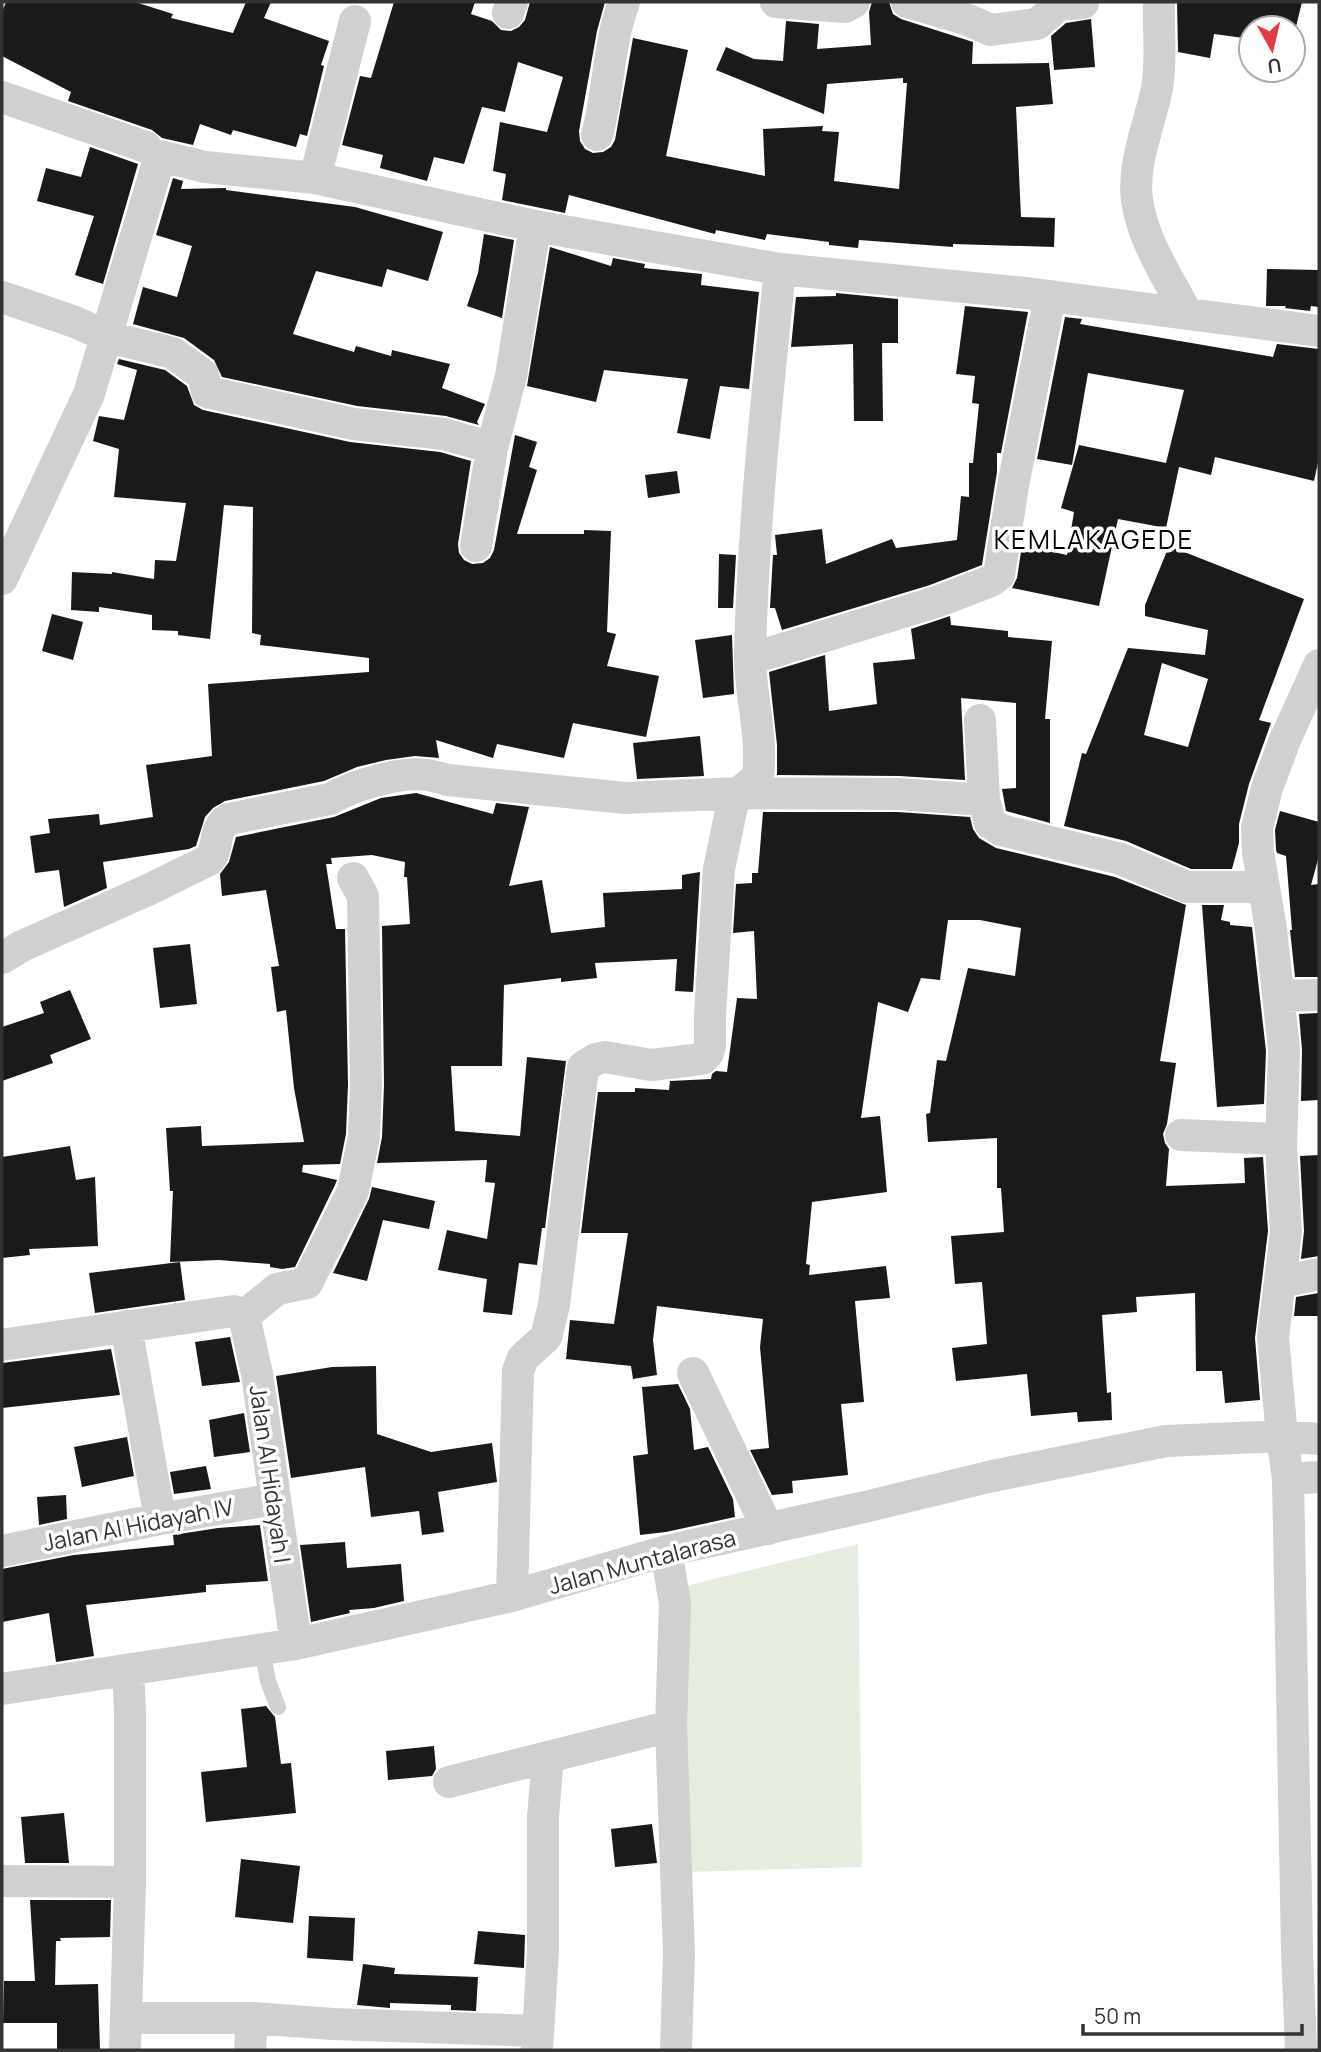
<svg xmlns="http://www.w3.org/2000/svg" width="1321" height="2052" viewBox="0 0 1321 2052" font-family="Manrope,sans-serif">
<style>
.green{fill:#e6ecdf}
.building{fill:#1a1a1a;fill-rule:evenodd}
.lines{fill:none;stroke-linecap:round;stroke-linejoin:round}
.service{stroke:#d0d0d0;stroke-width:16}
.minor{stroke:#d0d0d0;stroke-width:32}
.labels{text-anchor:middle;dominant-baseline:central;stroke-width:7;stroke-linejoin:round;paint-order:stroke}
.street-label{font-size:23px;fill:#333;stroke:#fff}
.quarter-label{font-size:26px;letter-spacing:2px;fill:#000;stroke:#fff}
</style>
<rect width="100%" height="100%" fill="#fff"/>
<path class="green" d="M858,1544L862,1867L685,1872V1586Z"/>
<path class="building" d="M6,2H135L173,14L171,18L233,33L246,2H271L264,18L329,41L321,65L324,66L307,136L300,134L296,147L233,130L231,135L200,124L193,145L162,138L152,130L68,101L71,92L2,56V12Z
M394,2H475L471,14L492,21L501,30L511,31L519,27L525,20L530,2H605L597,31L579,131L580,141L585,149L593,153L603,152L611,147L615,140L633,38L688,50L666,156L765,176L763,129L823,126L822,131L839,132L834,181L899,189L907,83H903V78L827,84L824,114L716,70L726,47L754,59L783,61L786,21L819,24L817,49L871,45L869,12L872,2H889L893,14L901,19L973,42L972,64L1049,63L1053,104L1016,107L1021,217L1055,218L1054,247L953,244V247L859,240L858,248L829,245V242L767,234L765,240L716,230L715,234L569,195L565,213L502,200L506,174L493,171L500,122L547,132L563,77L518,62L505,112L482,107L464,164L434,157L427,181L380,168L383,155L342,145L360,76L371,78Z
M1177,2H1302L1293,39V28H1251V39L1214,34L1210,58L1178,52Z
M1091,19L1095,67L1054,70L1051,36L1066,23Z
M90,147L138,164L103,284L75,275L94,216L37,201L46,168L81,177Z
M173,178L183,181L181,189L226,188V190L355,207L443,232L428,281L387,269L382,287L316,271L293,334L354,352L356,346L391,356L392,350L450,364L442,388L485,404L477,422L479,425L446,416L357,406L222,377L214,360L184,338L133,324L143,287L177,297L192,246L156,235Z
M484,234L514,240L502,318L467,306L478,273Z
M550,247L611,266L613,258L645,264L644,268L702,274L701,285L759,292L749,389L720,386L710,439L677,433L688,379L604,370L596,402L527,386Z
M1267,269L1319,270V307L1311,306L1310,311L1285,308L1286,306H1266Z
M836,293L898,299V343H882L883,421H854L853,344L791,347L796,297L836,296Z
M965,306L1028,312L1001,453H997V472L982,565L930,585L782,630L775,608H770L773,555H777L775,535L822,529L826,564L892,539L896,548L957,540L961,496L969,497V463H973L979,404L972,403L975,376L956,374Z
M1065,317L1082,319L1080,324L1273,357L1277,344L1319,349V458L1314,481L1215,457L1211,475L1179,467L1166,528L1118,519L1099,606L1012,588L1017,578L1022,545L1067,555L1074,512L1061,508L1079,445L1166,463L1184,390L1088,373L1072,465L1037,459Z
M119,359L165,370L187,386L194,405L203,410L350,442L440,452L471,461L458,544L459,553L464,560L472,564L483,563L490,558L494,550L515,435L537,442L529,467L537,470L517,534H584V530L611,531L607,632L616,634L607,666L659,676L646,737L573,723L564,758L497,744L493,758L436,740L439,758L415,756L386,760L357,767L324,781L225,801L213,808L205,817L196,846L189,849L103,862L107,888L64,907L59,870L35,873L30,836L50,833L48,819L99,814L100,825L153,817L146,765L212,756L208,684L369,672V658L260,645L261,635L252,633L253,507L224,505L210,639L178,635V631L152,630V615L99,607V612L71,610L72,572L112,574V572L154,579L155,560L176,561L186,503L114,497L119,449L93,441L99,416L124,420L137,370L117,364Z
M677,471L680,493L648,498L645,475Z
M1169,546L1304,599L1259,720L1271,723L1249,784L1239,824V843L1232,869H1191L1126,841L1064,826L1082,753L1086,754L1128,648L1205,655L1208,630L1145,616V605ZM1162,663L1208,679L1188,747L1144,735Z
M719,554L736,555L733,608H718Z
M52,614L83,622L73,660L42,651Z
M950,616L951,625L1008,631V637L1052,641L1045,719H1050V823L1006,811L1002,789L1016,788V703L961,698L965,780L899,776L777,775V745L769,672L825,655L829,711L877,704L873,663L915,659L911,629Z
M732,635L734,694L703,698L695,640Z
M700,736L704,776L637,779L633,743Z
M416,793L493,814L496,803L529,807L509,886L542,880L551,933L605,927L603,893L682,889V875L700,872L693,992L675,991L677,959L595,963L597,978L561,982V978L504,985L502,1066H451L455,1131L520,1136L527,1057L566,1061L545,1228H542L537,1265L519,1263L512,1315L483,1312L487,1279L438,1270L447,1230L487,1239L495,1183L485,1182L487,1160L377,1163L382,1137L384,1085L382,926L410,924L407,877H404L405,862L372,855L331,858L332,864H326L336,929H345L348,1084L346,1134L340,1164L303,1165L302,1172L337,1180L335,1185L295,1267L282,1269L270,1267V1264L219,1260L170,1262L173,1191H170L166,1128L201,1126L202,1146L304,1142L294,1088L286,1010L277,1012L271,967L279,966L266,890L222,896L220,874L229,862L236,837L334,817L381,798Z
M1280,811L1319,822V856L1311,885L1319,884V977H1295L1290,930H1292L1286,856L1277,853L1276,850L1275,830Z
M763,812H898L970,817L973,829L979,838L996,848L1115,877L1186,905L1160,1061L1176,1063L1167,1124L1163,1134L1165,1143L1169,1149L1166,1186L1245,1183L1244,1158L1263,1157L1268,1231L1255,1338L1260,1400L1225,1403L1222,1371H1196L1195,1293L1136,1297L1137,1312L1102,1315L1107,1393L1111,1392L1112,1420L1078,1422L1077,1412L1031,1416L1027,1374L956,1381L952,1348L987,1344L982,1282L955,1284L951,1236L1004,1232L1001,1188H997V1138L928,1142L926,1114L930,1113L937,1060L946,1061L968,968L1015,976L1021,928L980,920H948L940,980L921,978L908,1012L878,1002L861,1118L880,1116L887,1192L812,1202L806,1264L810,1265L809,1275L886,1266L890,1298L855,1301L864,1402L841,1404L848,1475L792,1481L793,1493L772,1495L750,1450L769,1448L760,1347L763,1319L657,1306L653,1340L657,1375L633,1379L631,1366L566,1359L570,1320L614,1324L628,1233H581L598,1092H635V1088L669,1090L670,1081L711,1079L712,1074L716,1071L727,1072L737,998L757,999L754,931L733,933L736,884L752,883V873H758Z
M1202,905H1224L1221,920L1230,922V925L1252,927L1266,1051L1264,1104L1217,1107Z
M190,944L197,1004L160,1008L153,948Z
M70,990L91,1039L50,1055L53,1063L2,1081V1027L44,1013L40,1002Z
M1319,1013V1100L1301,1101L1302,1050L1299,1014Z
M70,1146L76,1180L95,1177L98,1246L29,1249L30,1255L2,1258V1157Z
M1319,1155V1256L1301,1259L1304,1231L1300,1156Z
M372,1187L435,1201L429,1229L383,1220L367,1281L333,1273L369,1199Z
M180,1262L185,1300L95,1313L89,1273Z
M1319,1293V1316H1294L1296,1297Z
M230,1337L240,1382L202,1386L195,1342Z
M111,1349L120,1395L2,1408V1363Z
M376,1366L377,1434L431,1452L492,1443L497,1482L438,1492L444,1532L422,1535L419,1511L371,1517L365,1467L291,1478L276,1376L332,1367Z
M678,1384L690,1409L694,1450L708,1447L733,1499L735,1517L666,1532L640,1535L633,1456L648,1454L642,1387Z
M244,1413L250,1452L214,1457L209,1420Z
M127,1437L134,1476L82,1487L74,1447Z
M206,1466L211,1489L174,1494L170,1472Z
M66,1495L67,1519L39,1525L37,1497Z
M260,1525L268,1581L206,1585V1592L86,1605L94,1656L56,1662L49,1613L2,1622V1569L74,1555L174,1545L173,1535L218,1528Z
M345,1542L347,1568L401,1564L404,1601L374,1608L349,1610L350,1613L311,1622L300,1545Z
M266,1706L275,1717L281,1764L291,1763L296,1813L206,1822L201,1772L247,1767L241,1709Z
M434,1746L436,1769L432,1776L388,1780L386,1751Z
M64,1813L69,1863H25L21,1817Z
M652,1824L657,1863L615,1867L611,1829Z
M241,1859L300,1866L293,1923L235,1917Z
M30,1900H111L110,1937L60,1938L61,1941H56L55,1985L98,1984L100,2050H57V2023H3L4,1981H35Z
M309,1916L355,1918L353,1961L307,1958Z
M478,1931L525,1935L524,1968L474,1964Z
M363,1964L395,1968L394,1974L478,1977L476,2011L451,2010V2005L390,2003V2008L357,2005Z"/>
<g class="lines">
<path class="service" d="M262,1649L268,1681L278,1707"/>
<path class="minor" d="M776,2L845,7L854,2
M907,2L968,20L991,30L1037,24L1059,5L1083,3
M1159,2C1158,30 1162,61 1157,88C1150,124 1132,163 1137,200C1143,242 1168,277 1187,314
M508,13L512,2
M2,97L146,147
M597,135C609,91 608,45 624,2
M315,178L355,21
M2,297L75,322L108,337L173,353L203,375L207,392L354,424L444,434L492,448
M476,546L492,448L511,376L535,226
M2,579L89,394L160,156L205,167L315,178L535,226L780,269L1026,293L1319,331
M750,659L936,602L991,581L999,575L1013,486L1050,296
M1319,665L1285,740L1267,788L1257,828L1258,852L1271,929L1284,1050L1281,1147L1286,1232L1273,1337L1282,1436L1288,1479L1319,1477
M980,720L984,800L990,823L1001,830L1121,859L1187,887H1264
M2,958L22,946L148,890L209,860C220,848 212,828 229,819L330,799C352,786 400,771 427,775C434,776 441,778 448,780L625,798L739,793L899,794L984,800
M1279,996L1319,995
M1181,1135L1281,1139
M1280,1282L1319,1274
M244,1316L277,1289L307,1283L353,1191L364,1136L366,1084L363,896L353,878
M126,1326L160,1519
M2,1345L234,1311L244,1316L257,1374L296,1644
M693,1373L768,1529
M1288,1479L1297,1950L1301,2050
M2,1551L160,1519L275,1499
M666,1551L675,1603L671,1726L679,1953L676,2050
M512,1596L518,1371L523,1358L546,1337L554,1305L583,1067L596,1059L605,1057L651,1065L702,1059L708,1053L710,1045V1015L719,869L732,806L739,793L758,777C763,735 750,696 750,655C753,526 767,397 780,269
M2,1689L296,1644L512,1596L666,1551L869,1506L988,1477L1166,1441L1282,1436L1319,1439
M449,1782L671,1726
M2,1881L130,1882
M127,2018H252L333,2024L538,2031
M125,2050L130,1882V1711L128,1670
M250,2050L252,2018
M537,2050L543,1951V1817L548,1757"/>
</g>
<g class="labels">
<g class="street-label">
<text transform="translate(271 1474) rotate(82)">Jalan Al Hidayah I</text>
<text transform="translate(138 1524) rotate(-11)">Jalan Al Hidayah IV</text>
<text transform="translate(642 1561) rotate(-15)">Jalan Muntalarasa</text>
</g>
<g class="quarter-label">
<text x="1094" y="539">KEMLAKAGEDE</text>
</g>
</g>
<rect width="1321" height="2052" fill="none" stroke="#333333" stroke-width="7"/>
<g transform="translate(1272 49) rotate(172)"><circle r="33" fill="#ffffff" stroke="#adadad" stroke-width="2"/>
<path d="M0-5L12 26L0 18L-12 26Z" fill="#e63946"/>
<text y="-10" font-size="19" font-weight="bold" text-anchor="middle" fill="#333333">U</text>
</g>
<path d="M1083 2024v10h219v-10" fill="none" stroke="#333333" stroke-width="3.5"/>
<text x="1094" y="2024" font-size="21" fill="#333333" stroke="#ffffff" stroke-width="5" paint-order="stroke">50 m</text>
</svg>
